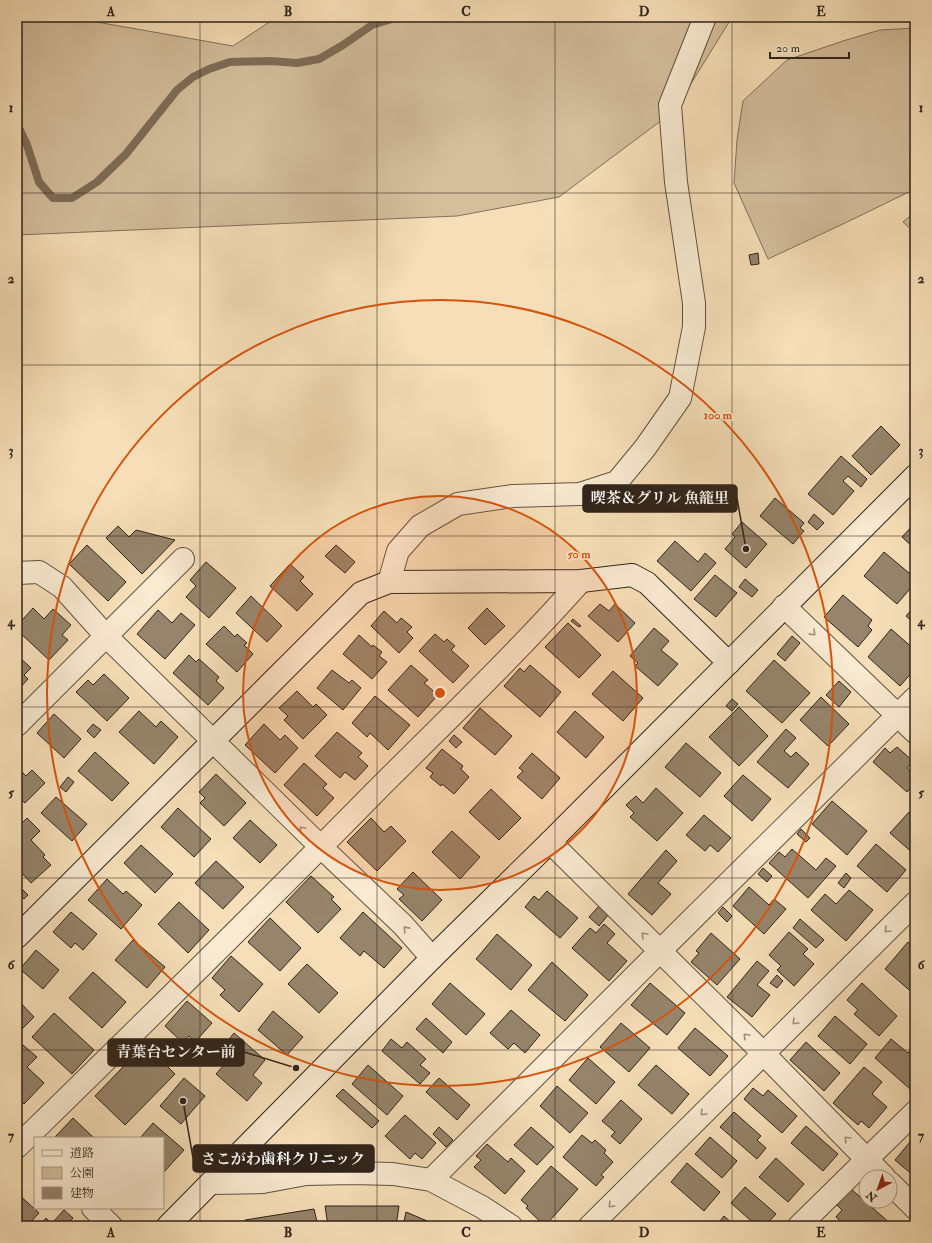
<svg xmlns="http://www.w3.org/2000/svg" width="932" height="1243" viewBox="0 0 932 1243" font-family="'IM FELL Double Pica','Noto Serif JP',serif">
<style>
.green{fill:#d4bf9d;stroke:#82715b}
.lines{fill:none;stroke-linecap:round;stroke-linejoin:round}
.stream{stroke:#7e6d58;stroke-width:8}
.building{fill:#96856c;stroke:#2f2319}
.street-casing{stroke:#615241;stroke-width:24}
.secondary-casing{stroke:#2f2319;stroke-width:24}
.street{stroke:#f9ead1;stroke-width:22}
.secondary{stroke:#f9ead1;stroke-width:22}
.oneway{stroke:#9e907e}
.grid{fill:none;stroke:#2f2319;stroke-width:1;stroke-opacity:0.55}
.ring{fill:none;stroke:#d6540d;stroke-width:2}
.centre{fill:#d6540d;stroke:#f9ead1;stroke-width:2}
.ring-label{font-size:12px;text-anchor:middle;font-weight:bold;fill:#d6540d;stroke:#f9ead1;stroke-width:3;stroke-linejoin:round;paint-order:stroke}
.leader{fill:none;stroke:#2f2319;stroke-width:1.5}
.callout-dot{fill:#2f2319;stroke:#f9ead1;stroke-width:1.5}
.callout{fill:#2f2319;stroke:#2f2319;stroke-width:1.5}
.callout-label{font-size:15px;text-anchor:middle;font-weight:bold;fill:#fff}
.neatline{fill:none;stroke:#2f2319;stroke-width:1.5}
.grid-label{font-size:13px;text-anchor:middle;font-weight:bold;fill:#2f2319}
</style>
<rect width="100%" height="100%" fill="#f6dfb8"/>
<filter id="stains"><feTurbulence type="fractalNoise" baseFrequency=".005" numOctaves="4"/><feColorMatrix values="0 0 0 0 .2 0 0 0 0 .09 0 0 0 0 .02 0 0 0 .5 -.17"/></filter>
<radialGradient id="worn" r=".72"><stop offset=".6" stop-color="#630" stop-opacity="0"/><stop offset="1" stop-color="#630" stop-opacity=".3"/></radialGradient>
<path class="green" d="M17,17H86L91,21L233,46L277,17H915V18L731,19L674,111L559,197L457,216L17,235Z
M915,28V189L843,224L768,259L734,183L737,140L743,101L787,60L843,41L880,30Z
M915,212V233L903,222Z"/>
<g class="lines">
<path class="stream" d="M17,124L27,145L39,182L53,198H72L97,182L126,154L177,90L193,77L209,69L230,62L271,61L297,63L319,59L343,45L372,25L398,17"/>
</g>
<path class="building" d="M758,253L759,264L751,265L749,255Z
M881,426L900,445L871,475L852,456Z
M841,456L867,479L861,487L848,476L843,481L854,491L833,515L808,494Z
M775,498L804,523L800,528L804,531L793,544L760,516Z
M814,514L824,523L817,530L808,522Z
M742,522L767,544L746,568L725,549L735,537L732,534Z
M915,523V549L902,537Z
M118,526L129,537L136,530L175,540L142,574L106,538Z
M675,541L698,562L705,553L716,563L691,591L657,561Z
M87,545L126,582L108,601L69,564Z
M336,545L355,562L345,573L325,556Z
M884,552L909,573L914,568L915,569V583L897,604L864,576Z
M206,562L236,588L209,618L186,597L196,586L190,580Z
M290,564L304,577L300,581L313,594L297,611L270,586Z
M715,575L737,593L716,617L694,599Z
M745,579L758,590L752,597L739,587Z
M843,595L872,620L868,626L872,630L858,647L824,617Z
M251,596L282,626L267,642L236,613Z
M600,604L609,611L615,604L635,623L618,642L588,616Z
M915,606V624L906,616Z
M33,608L44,619L53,609L71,625L62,635L68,640L49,660L17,630V626Z
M487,608L505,626L485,645L468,628Z
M158,610L172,623L181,613L195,625L165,659L137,634Z
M384,611L397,623L401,618L412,627L407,632L413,638L399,653L371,626Z
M573,619L581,626L579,627L571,621Z
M568,623L601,655L579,678L545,647Z
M224,626L235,637L237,634L247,643L244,645L253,654L237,672L206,644Z
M654,628L669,641L661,650L678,664L658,686L635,666L638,663L630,656Z
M891,629L915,650V669L900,686L868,657Z
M435,634L444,642L447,639L455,646L451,650L469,666L453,683L419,651Z
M359,635L372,647L373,645L382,652L379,656L387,662L372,679L343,654Z
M792,636L800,643L785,661L777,654Z
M189,655L196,662L199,659L219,677L216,681L224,688L208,705L173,673Z
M18,656L31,668L24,675L28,679L17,691V657Z
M774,660L810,693L782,723L746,691Z
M411,665L428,680L424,683L438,695L418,717L388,690Z
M530,665L561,692L540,717L504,686L520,668L524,672Z
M332,670L349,683L352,680L361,688L343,710L317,688Z
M613,671L643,698L623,721L592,694Z
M104,674L129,698L107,721L76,692L88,680L93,685Z
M839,681L851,692L839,707L826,695Z
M297,691L313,707L316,704L327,715L303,739L284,720L288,716L279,708Z
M375,696L410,725L388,750L370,733L367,737L352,723Z
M821,697L849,724L828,746L800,720Z
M732,699L738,704L732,711L726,706Z
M739,707L768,736L739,766L709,737Z
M480,708L512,736L495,755L463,728Z
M139,711L156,727L161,721L178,737L154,764L119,732Z
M575,711L604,737L586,758L557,732Z
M54,714L81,739L64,758L37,733Z
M93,724L101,730L94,738L87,731Z
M264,724L280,740L285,735L298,748L275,773L245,745Z
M786,729L796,738L784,751L791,757L796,752L809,764L788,788L757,762Z
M337,732L362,753L358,757L368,766L355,780L345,772L340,778L315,756Z
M454,735L462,742L456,748L449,741Z
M686,743L721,773L700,797L665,767Z
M897,747L913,761L907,768L915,775V782L907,792L873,762L885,748L890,753Z
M442,749L463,766L461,769L469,777L454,794L442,784L441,786L430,777L433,773L426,768Z
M95,752L129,783L112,801L78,771Z
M532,753L560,778L542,799L517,777L523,771L519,768Z
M304,763L327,784L323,788L334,798L317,816L284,785Z
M17,767L26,776L32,770L45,783L25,803L17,796Z
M216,774L246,803L224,826L200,803L205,798L199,792Z
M743,775L771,799L752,821L724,796Z
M68,777L74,782L66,792L60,787Z
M656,788L683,813L657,841L630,817L634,813L626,805L636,796L643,803Z
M491,789L521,818L499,840L469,812Z
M56,797L87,824L72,841L41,813Z
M832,801L867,831L847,855L812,824Z
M178,808L211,839L194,857L161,827Z
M909,812L915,816V855L890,833Z
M704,815L731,838L718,852L710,845L705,851L686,835Z
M27,818L40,831L31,840L45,855L43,857L51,865L31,883L17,868V828Z
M371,818L384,832L391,826L406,841L377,871L347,842Z
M250,820L277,845L260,863L233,838Z
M801,829L810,838L806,842L797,834Z
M452,831L480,857L460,879L432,852Z
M876,844L906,870L887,892L857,866Z
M141,845L173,874L155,893L124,863Z
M792,849L816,870L826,858L836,866L808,898L769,863L779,852L785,857Z
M666,850L677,861L658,883L671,894L652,915L628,894Z
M216,861L244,887L223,909L195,883Z
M763,868L772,876L767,882L758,874Z
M413,872L442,900L422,921L399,899L404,895L397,889Z
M846,873L851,878L844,888L838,883Z
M311,876L334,897L331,899L341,909L318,933L286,902Z
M107,879L123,894L126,891L142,905L121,929L88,900Z
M19,886L28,895L24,899L17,893V888Z
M749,887L769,905L774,899L786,909L764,934L733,906Z
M849,890L873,910L846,941L811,910L825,894L836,904Z
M547,891L578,918L560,938L525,907L534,896L539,900Z
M179,902L209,930L188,953L158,924Z
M599,906L609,914L599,926L589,917Z
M723,907L732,916L727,922L718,913Z
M71,912L97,934L83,950L75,943L71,948L53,932Z
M363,912L402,948L384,968L364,951L360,956L340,938Z
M270,918L301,948L280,971L248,942Z
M800,919L824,940L816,948L793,928Z
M604,924L615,934L607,943L627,961L609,981L572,948L590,928L596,933Z
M789,932L808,949L803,954L814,964L794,986L777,970L781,966L769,955Z
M711,933L740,959L717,985L691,962L699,953L696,951Z
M497,934L532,965L511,990L476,959Z
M133,940L165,967L147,988L115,960Z
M908,942L915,948V995L885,969Z
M36,950L59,970L43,989L20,969Z
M231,956L263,984L239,1012L220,995L225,990L212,978Z
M757,961L769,971L757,985L770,995L752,1017L727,997Z
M552,962L588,995L565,1021L528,990Z
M307,964L338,993L319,1013L288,984Z
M93,972L126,1002L102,1028L69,998Z
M777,975L783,981L777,988L770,983Z
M450,983L485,1014L466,1035L432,1004Z
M650,983L685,1013L667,1035L631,1005Z
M862,983L897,1016L879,1036L854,1014L858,1010L847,1000Z
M17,999L34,1017L17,1034Z
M187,1001L212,1023L195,1042L189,1036L183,1043L165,1026Z
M511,1010L540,1035L525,1053L514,1043L508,1049L490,1033Z
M273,1011L303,1037L287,1055L258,1030Z
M54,1013L94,1050L72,1074L32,1037Z
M835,1016L867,1044L850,1064L818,1036Z
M426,1018L452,1042L443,1053L416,1029Z
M621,1023L650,1048L629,1072L600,1047Z
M695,1028L728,1056L710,1076L678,1048Z
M234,1033L265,1060L253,1075L262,1083L247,1101L216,1074L231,1057L221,1049Z
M391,1039L402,1048L407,1042L426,1059L420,1065L430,1073L420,1084L382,1051Z
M891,1039L908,1053L911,1049L915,1052V1083L910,1089L875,1058Z
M806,1042L840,1073L824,1091L790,1060Z
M145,1044L175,1074L125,1125L95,1096Z
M23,1045L37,1057L27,1067L44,1083L24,1104L17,1097V1051Z
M588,1058L615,1082L596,1104L569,1080Z
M368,1065L403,1096L387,1115L352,1084Z
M656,1065L689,1094L672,1114L638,1085Z
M864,1067L882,1082L872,1094L887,1107L869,1128L861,1121L858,1125L833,1103Z
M184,1078L205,1096L181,1124L160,1106Z
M439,1078L470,1105L457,1120L426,1092Z
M557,1086L588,1113L570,1133L540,1106Z
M753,1088L763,1096L768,1090L797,1116L782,1133L744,1099Z
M343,1089L379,1121L372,1128L336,1096Z
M621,1100L642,1119L620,1144L611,1136L615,1132L602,1121Z
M734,1112L761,1136L757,1140L766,1148L757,1159L720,1127Z
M405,1115L436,1143L422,1159L415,1153L410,1159L385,1136Z
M73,1118L94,1138H57L55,1137Z
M153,1123L184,1150L163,1173V1138H140Z
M806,1126L838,1154L823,1171L791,1143Z
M439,1127L453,1140L446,1147L433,1134Z
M531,1127L554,1147L537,1165L514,1145Z
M582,1135L592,1143L595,1140L606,1150L604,1153L613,1162L601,1175L604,1177L596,1186L563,1157Z
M915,1136V1177L895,1160Z
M710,1137L737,1161L722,1178L695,1154Z
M487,1144L508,1162L511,1158L525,1171L505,1194L474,1167L481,1160L476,1156Z
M776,1158L804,1184L788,1202L759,1177Z
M687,1163L720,1192L704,1211L671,1182Z
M551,1166L578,1189L545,1226L526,1208L528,1206L521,1200Z
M745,1187L776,1214L765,1226H757L731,1203Z
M851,1189L891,1224L889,1226H846L836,1217L842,1210L837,1205Z
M17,1193L39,1213L27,1226H24L17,1220Z
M325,1206H399L396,1226H328Z
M314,1209L318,1226H247L245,1220Z
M64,1210L73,1218L66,1226H57L53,1222Z
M406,1212L439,1226H403Z
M724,1216L735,1226H716Z
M46,1218L54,1226H39Z"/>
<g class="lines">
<g class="street-casing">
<path id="street" d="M17,573L39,572L62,587L106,636L321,847L403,925L432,958
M389,582L398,551L420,526L458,504L513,496L580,494L617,482L645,448L680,398L694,327V303L676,182L670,105L705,17
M784,606L915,732
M17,725L183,559
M550,842L763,1053L884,1177
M17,1147C138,1029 258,911 376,791C445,722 516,654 581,581
M431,1180L660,951L915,698
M211,1183L263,1182L306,1174L353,1173L393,1174L431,1180L482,1207L511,1226
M890,1183L915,1208
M93,1208L111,1226
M590,1226L915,903
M799,1226L915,1112"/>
</g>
<g class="secondary-casing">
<path id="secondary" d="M17,937L361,593L389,582L581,581L632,575L647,583L729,663
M168,1226L432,958L550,842L915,476"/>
</g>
<use href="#street" class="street"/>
<use href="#secondary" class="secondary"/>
</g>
<defs><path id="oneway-chevron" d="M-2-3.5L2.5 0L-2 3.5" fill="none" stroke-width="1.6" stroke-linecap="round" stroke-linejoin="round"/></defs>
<g class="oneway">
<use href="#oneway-chevron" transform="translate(813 633) rotate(44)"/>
<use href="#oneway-chevron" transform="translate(302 829) rotate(-135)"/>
<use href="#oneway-chevron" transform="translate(406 929) rotate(-132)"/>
<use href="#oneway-chevron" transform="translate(887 930) rotate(135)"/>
<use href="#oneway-chevron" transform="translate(644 935) rotate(-135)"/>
<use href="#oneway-chevron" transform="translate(795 1022) rotate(135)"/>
<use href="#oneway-chevron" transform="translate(746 1036) rotate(-135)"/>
<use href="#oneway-chevron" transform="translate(703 1113) rotate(135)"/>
<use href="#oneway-chevron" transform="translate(847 1139) rotate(-134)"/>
<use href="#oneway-chevron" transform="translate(611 1205) rotate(135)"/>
</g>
<path class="grid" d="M200,17V1226M377,17V1226M555,17V1226M732,17V1226M17,193H915M17,365H915M17,536H915M17,707H915M17,878H915M17,1050H915"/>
<circle cx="440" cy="693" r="197" fill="#d6540d" fill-opacity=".12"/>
<g class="ring">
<circle cx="440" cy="693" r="197"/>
<circle cx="440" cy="693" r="393"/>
</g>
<circle cx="440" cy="693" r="6" class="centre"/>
<g class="ring-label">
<text x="718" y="419">100 m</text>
<text x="579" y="558">50 m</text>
</g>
<path class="leader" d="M746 549L737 498M296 1068L244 1052M183 1101L193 1158"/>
<g class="callout-dot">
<circle cx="746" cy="549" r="4"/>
<circle cx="296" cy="1068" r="4"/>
<circle cx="183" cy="1101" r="4"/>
</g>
<g class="callout">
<rect x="583" y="485" width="154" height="27" rx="4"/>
<rect x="108" y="1039" width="136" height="27" rx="4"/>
<rect x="193" y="1145" width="181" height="27" rx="4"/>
</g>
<g class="callout-label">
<text x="660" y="503">喫茶＆グリル 魚籠里</text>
<text x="176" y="1057">青葉台センター前</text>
<text x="283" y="1164">さこがわ歯科クリニック</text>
</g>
<rect width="932" height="1243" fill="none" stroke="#f6dfb8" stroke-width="44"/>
<rect x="34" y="1137" width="130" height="72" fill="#f9ead1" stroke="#a89a87"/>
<rect x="42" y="1150" width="20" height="6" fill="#f9ead1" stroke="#a89a87"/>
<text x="70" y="1157" font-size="12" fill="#2f2319">道路</text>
<rect x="42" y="1167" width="20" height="12" fill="#d4bf9d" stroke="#a89a87"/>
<text x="70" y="1177" font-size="12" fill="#2f2319">公園</text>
<rect x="42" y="1187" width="20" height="12" fill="#96856c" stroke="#a89a87"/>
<text x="70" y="1197" font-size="12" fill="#2f2319">建物</text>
<g transform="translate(878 1189) rotate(221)"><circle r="19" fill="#f9ead1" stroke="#a89a87"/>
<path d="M0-3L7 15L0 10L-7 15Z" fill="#8f2418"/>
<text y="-6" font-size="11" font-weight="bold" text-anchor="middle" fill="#2f2319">N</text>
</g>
<path d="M770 52v6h79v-6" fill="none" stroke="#2f2319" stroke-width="2"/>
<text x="776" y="52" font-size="12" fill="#2f2319" stroke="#f9ead1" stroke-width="3" paint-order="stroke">20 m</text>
<rect x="22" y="22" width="888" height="1199" class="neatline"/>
<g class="grid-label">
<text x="111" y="16">A</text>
<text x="288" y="16">B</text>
<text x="466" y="16">C</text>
<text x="644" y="16">D</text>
<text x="821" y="16">E</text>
<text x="11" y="112">1</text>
<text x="921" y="112">1</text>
<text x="11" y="283">2</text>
<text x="921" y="283">2</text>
<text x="11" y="455">3</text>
<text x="921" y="455">3</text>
<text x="11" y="626">4</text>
<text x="921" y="626">4</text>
<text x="11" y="797">5</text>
<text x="921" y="797">5</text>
<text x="11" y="969">6</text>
<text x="921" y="969">6</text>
<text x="11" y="1140">7</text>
<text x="921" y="1140">7</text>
<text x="111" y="1237">A</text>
<text x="288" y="1237">B</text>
<text x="466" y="1237">C</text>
<text x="644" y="1237">D</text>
<text x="821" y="1237">E</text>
</g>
<rect width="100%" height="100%" filter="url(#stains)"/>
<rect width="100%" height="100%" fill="url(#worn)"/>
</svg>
